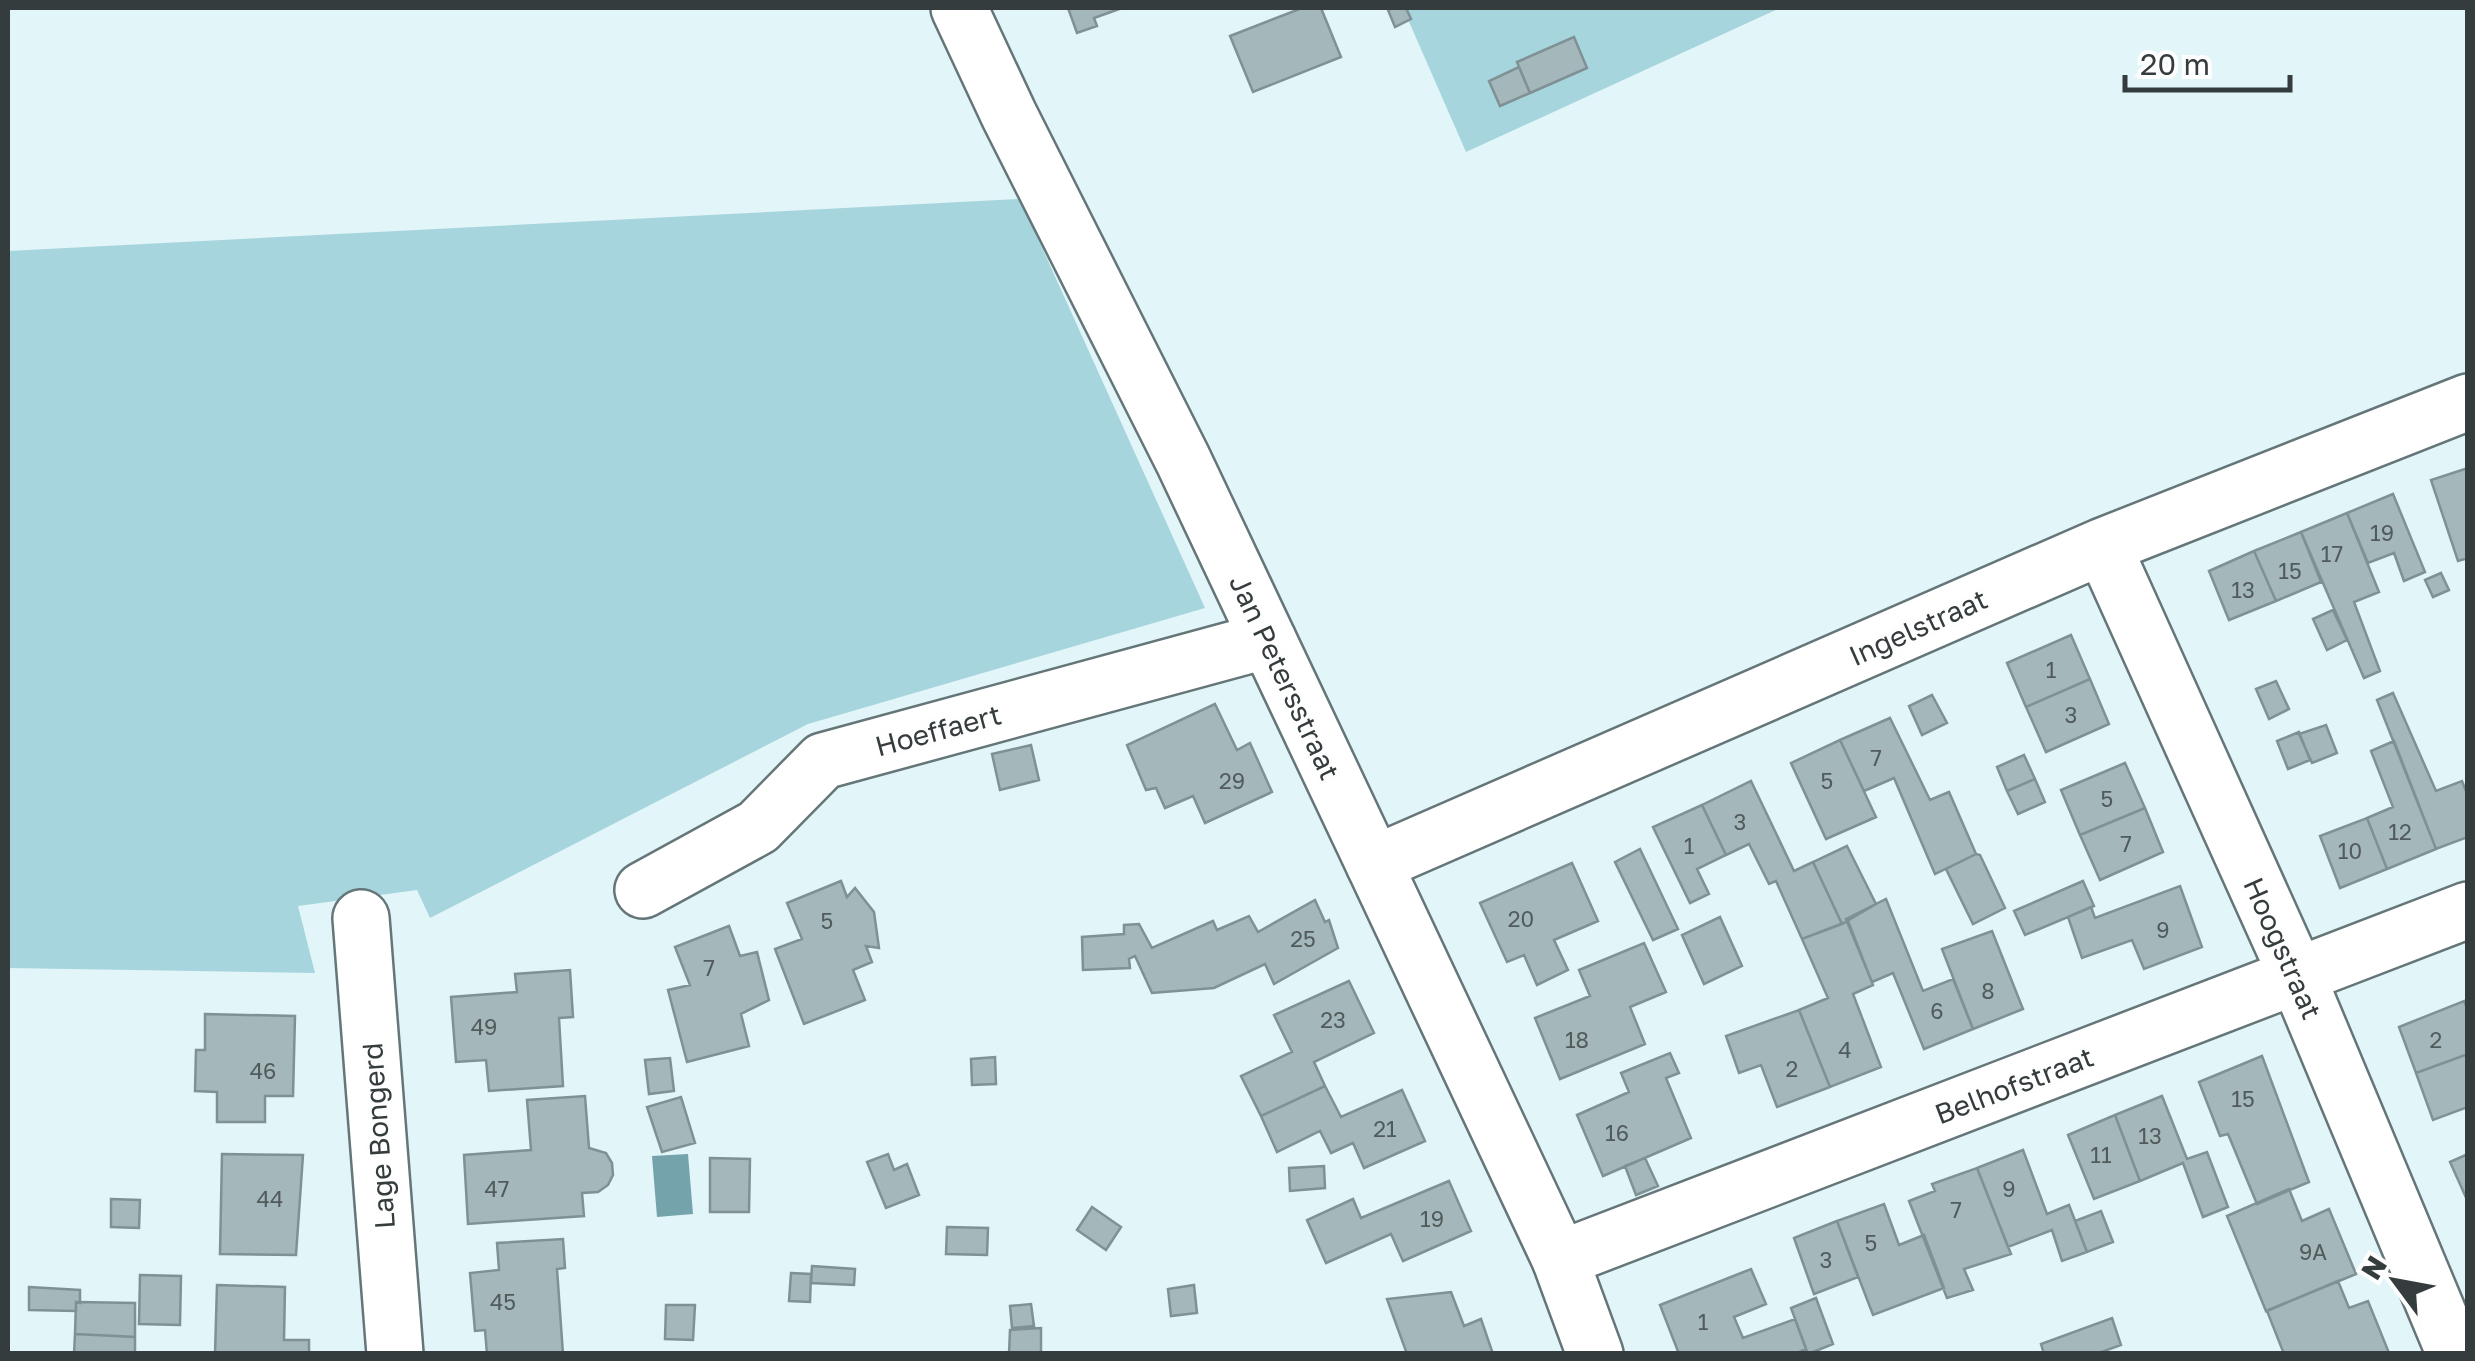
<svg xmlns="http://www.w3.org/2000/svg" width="2475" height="1361" viewBox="0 0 2475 1361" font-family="'Golos Text',sans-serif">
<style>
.green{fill:#a7d5dd}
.water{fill:#74a3ab}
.building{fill:#a4b7ba;stroke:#7f9194;stroke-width:2.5}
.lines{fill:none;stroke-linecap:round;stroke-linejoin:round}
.street-casing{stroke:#657679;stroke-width:60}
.secondary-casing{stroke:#657679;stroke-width:60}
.street{stroke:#fff;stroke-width:55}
.secondary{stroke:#fff;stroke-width:55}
.labels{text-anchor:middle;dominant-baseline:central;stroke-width:10;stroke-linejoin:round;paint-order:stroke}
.number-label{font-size:22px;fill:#515b5c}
.street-label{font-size:28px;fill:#353c3d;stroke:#fefefe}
</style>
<rect width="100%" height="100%" fill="#e2f5f8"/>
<path class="green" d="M1403,8H1780L1466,152Z
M1020,199L1205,608L808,724L430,918L417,890L298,906L315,973L8,968V251Z"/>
<path class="water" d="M688,1154L693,1214L657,1217L652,1156Z"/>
<path class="building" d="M1068,8H1122L1094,18L1097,26L1077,33Z
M1302,8H1321L1341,57L1253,92L1230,36Z
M1393,8H1406L1411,19L1395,27L1388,10Z
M1574,37L1587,68L1530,93L1517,62Z
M1519,67L1530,93L1500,106L1489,81Z
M2468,468V558L2458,561L2431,480Z
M2393,494L2425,572L2404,581L2394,553L2368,563L2347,513Z
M2347,513L2379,592L2354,602L2380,671L2364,678L2301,532Z
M2301,532L2321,582L2276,601L2254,551Z
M2254,551L2276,601L2229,620L2209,571Z
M2441,573L2449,590L2433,597L2425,580Z
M2333,610L2347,640L2327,650L2313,619Z
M2071,635L2090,679L2026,707L2007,663Z
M2090,679L2109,724L2046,752L2026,707Z
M2276,681L2289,709L2269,719L2256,689Z
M2393,693L2436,791L2462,781L2468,796V837L2436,849L2377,700Z
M1932,695L1947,723L1922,735L1909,706Z
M1215,704L1237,750L1250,743L1272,792L1205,823L1193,796L1165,808L1156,788L1146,790L1127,745Z
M1890,718L1930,800L1949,792L1976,854L1935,874L1894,778L1864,791L1840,740Z
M2326,725L2337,753L2312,763L2299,734Z
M2299,732L2310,760L2288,769L2277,741Z
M1840,740L1876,817L1826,839L1791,763Z
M2394,741L2436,849L2387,869L2367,818L2393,807L2371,751Z
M1031,745L1039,780L1000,790L992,754Z
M2024,755L2035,779L2007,791L1997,767Z
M2125,763L2145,808L2080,835L2061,790Z
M2035,779L2045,802L2018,814L2007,791Z
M1751,781L1794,871L1813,862L1842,924L1802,939L1776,881L1769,884L1749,844L1726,855L1702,805Z
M1702,805L1726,855L1697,869L1709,894L1690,903L1653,827Z
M2145,808L2163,852L2100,880L2080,835Z
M2367,818L2387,869L2340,888L2320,836Z
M1847,846L1876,904L1842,924L1813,862Z
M1640,849L1678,929L1653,940L1615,862Z
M1976,854L1980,855L2005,908L1973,924L1946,869Z
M1572,863L1598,921L1554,940L1568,970L1537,985L1524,955L1507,962L1480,903Z
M841,881L847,897L855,888L874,912L879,948L866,946L872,962L853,970L865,1000L804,1024L775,949L802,939L787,903Z
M2083,881L2094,906L2025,935L2014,911Z
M2180,886L2202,947L2144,969L2132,940L2082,958L2068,917L2091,907L2095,918Z
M1886,899L1923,991L1953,979L1973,1029L1924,1049L1893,973L1872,982L1846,919Z
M1315,900L1325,922L1329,920L1338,948L1274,984L1265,964L1214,988L1152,993L1135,956L1129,959L1130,968L1083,970L1082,937L1124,934V925L1139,924L1152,948L1213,921L1217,930L1249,916L1258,932Z
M1720,917L1742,966L1704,984L1682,935Z
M1848,921L1873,985L1853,994L1881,1067L1830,1087L1799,1010L1828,998L1802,939Z
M729,926L740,956L757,952L769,1000L741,1014L749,1046L687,1062L668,990L690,985L675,947Z
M1992,931L2023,1009L1973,1029L1942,949Z
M1644,943L1666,992L1630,1007L1645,1044L1560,1079L1535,1018L1590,996L1579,970Z
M570,970L573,1017L559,1018L563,1086L489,1091L486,1060L456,1062L451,997L517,992L515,974Z
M1349,981L1374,1033L1314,1062L1325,1086L1261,1116L1241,1076L1292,1052L1274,1015Z
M2464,1001L2468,1010V1054L2416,1073L2399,1027Z
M1799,1010L1830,1087L1777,1107L1761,1065L1739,1073L1726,1036Z
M205,1014L295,1016L293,1096H265V1122H217V1092L195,1091L196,1050H205Z
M1670,1053L1679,1073L1666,1078L1691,1138L1603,1176L1577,1115L1629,1092L1621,1073Z
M2468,1054V1107L2433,1120L2416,1073Z
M2262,1056L2309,1182L2257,1204L2228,1134L2220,1136L2199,1082Z
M995,1057L996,1084L972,1085L971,1059Z
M670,1058L674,1091L649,1094L645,1060Z
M1325,1086L1341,1117L1402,1090L1425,1141L1364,1168L1353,1143L1331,1153L1320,1131L1277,1152L1261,1116Z
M585,1096L589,1148L606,1153L612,1163L613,1175L608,1185L598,1192L582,1193L584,1216L468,1224L464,1155L531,1150L527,1100Z
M2162,1096L2187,1159L2207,1152L2228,1207L2203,1217L2183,1163L2140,1181L2115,1115Z
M681,1097L695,1143L662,1152L647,1107Z
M2115,1115L2140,1181L2094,1199L2068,1135Z
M2023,1150L2047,1214L2069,1205L2087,1252L2062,1261L2052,1230L2008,1247L1977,1168Z
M222,1154L303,1155L296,1255L220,1254Z
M888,1154L894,1170L907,1164L919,1195L886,1208L867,1162Z
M2468,1154V1202L2450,1162Z
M710,1158L750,1159L749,1212H710Z
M1645,1158L1658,1186L1636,1195L1625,1166Z
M1324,1166L1325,1188L1290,1191L1289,1168Z
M1977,1168L2011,1254L1964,1269L1973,1290L1947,1298L1909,1201L1935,1191L1932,1184Z
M1449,1181L1471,1231L1403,1261L1391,1234L1326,1263L1307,1220L1353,1199L1361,1218Z
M2289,1189L2302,1221L2329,1209L2356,1274L2266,1311L2227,1216Z
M111,1199L140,1200L139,1228L111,1227Z
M1884,1204L1899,1245L1924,1235L1944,1288L1873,1315L1837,1221Z
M1092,1207L1121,1227L1106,1250L1077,1230Z
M2101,1211L2113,1242L2087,1252L2075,1221Z
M1837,1221L1858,1277L1814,1294L1794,1238Z
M947,1227L988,1228L987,1255L946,1254Z
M563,1239L565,1268L557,1269L563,1354H487L485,1330L475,1331L470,1273L499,1270L497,1243Z
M812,1266L855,1269L854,1285L811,1283Z
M1751,1269L1766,1304L1734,1317L1743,1338L1795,1319L1806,1349L1795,1354H1679L1660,1305Z
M791,1273L811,1274L810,1302L789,1301Z
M140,1275L181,1276L180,1325L139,1324Z
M2338,1281L2349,1308L2368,1301L2389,1353L2284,1354L2267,1311Z
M217,1285L285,1287L284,1340H309V1354H215Z
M1194,1285L1197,1313L1171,1316L1168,1289Z
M29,1287L80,1290V1303L76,1302V1311L29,1310Z
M1451,1292L1464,1326L1481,1319L1493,1354H1407L1387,1299Z
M1816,1298L1833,1344L1808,1354L1791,1308Z
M76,1302L135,1303V1337L75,1334Z
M1031,1304L1034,1326L1012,1328L1010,1306Z
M666,1305H695L693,1340L665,1339Z
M2112,1318L2121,1345L2096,1354H2044L2041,1344Z
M1041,1328V1354H1009L1010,1330Z
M75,1334L135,1337V1354H74Z"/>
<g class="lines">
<g class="street-casing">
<path id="street" d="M2103,546L2297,976L2455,1354
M1374,864L2103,546L2468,402
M643,890L758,827L823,761L1268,640
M361,918L395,1354
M1560,1259L2468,910"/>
</g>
<g class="secondary-casing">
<path id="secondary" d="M959,8L1009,115L1183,460L1374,864L1560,1259L1595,1354"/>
</g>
<use href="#street" class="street"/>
<use href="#secondary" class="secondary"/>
</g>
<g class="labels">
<g class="number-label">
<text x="2382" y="532">19</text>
<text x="2332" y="553">17</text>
<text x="2290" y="570">15</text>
<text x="2243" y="589">13</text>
<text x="2051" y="669">1</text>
<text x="2071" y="714">3</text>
<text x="1876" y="757">7</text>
<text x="1232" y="780">29</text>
<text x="1827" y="780">5</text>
<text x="2107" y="798">5</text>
<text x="1740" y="821">3</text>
<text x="2400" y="831">12</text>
<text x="2126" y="843">7</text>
<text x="1689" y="845">1</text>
<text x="2350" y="850">10</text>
<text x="1521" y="918">20</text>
<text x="827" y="920">5</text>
<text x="2163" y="929">9</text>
<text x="1303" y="938">25</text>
<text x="709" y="967">7</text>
<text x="1988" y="990">8</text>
<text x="1937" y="1010">6</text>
<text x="1333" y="1019">23</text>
<text x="484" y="1026">49</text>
<text x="1577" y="1039">18</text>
<text x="2436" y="1039">2</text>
<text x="1845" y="1049">4</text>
<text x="1792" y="1068">2</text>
<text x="263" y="1070">46</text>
<text x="2243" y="1098">15</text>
<text x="1385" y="1128">21</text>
<text x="1617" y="1132">16</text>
<text x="2150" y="1135">13</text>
<text x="2101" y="1154">11</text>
<text x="497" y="1188">47</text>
<text x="2009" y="1188">9</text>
<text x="270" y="1198">44</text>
<text x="1956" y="1209">7</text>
<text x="1432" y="1218">19</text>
<text x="1871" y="1242">5</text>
<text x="2313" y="1251">9A</text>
<text x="1826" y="1259">3</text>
<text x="503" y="1301">45</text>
<text x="1703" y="1321">1</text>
</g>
<g class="street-label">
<text transform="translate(1918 627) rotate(-24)">Ingelstraat</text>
<text transform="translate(1285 677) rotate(65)">Jan Petersstraat</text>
<text transform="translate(938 730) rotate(-15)">Hoeffaert</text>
<text transform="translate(2283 948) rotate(66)">Hoogstraat</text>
<text transform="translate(2014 1085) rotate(-21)">Belhofstraat</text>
<text transform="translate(378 1136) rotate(-94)">Lage Bongerd</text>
</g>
</g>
<rect width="2475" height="1361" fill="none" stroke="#353c3d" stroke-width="20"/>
<g transform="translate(2395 1281) rotate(302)" stroke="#fefefe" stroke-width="8" paint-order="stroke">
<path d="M0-8L18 38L0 25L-18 38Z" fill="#353c3d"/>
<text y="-15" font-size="28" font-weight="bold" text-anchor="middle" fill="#353c3d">N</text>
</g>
<path d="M2125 75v15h165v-15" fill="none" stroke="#353c3d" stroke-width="5"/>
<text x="2140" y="75" font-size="30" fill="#353c3d" stroke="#fefefe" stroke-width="8" paint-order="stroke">20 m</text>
</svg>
